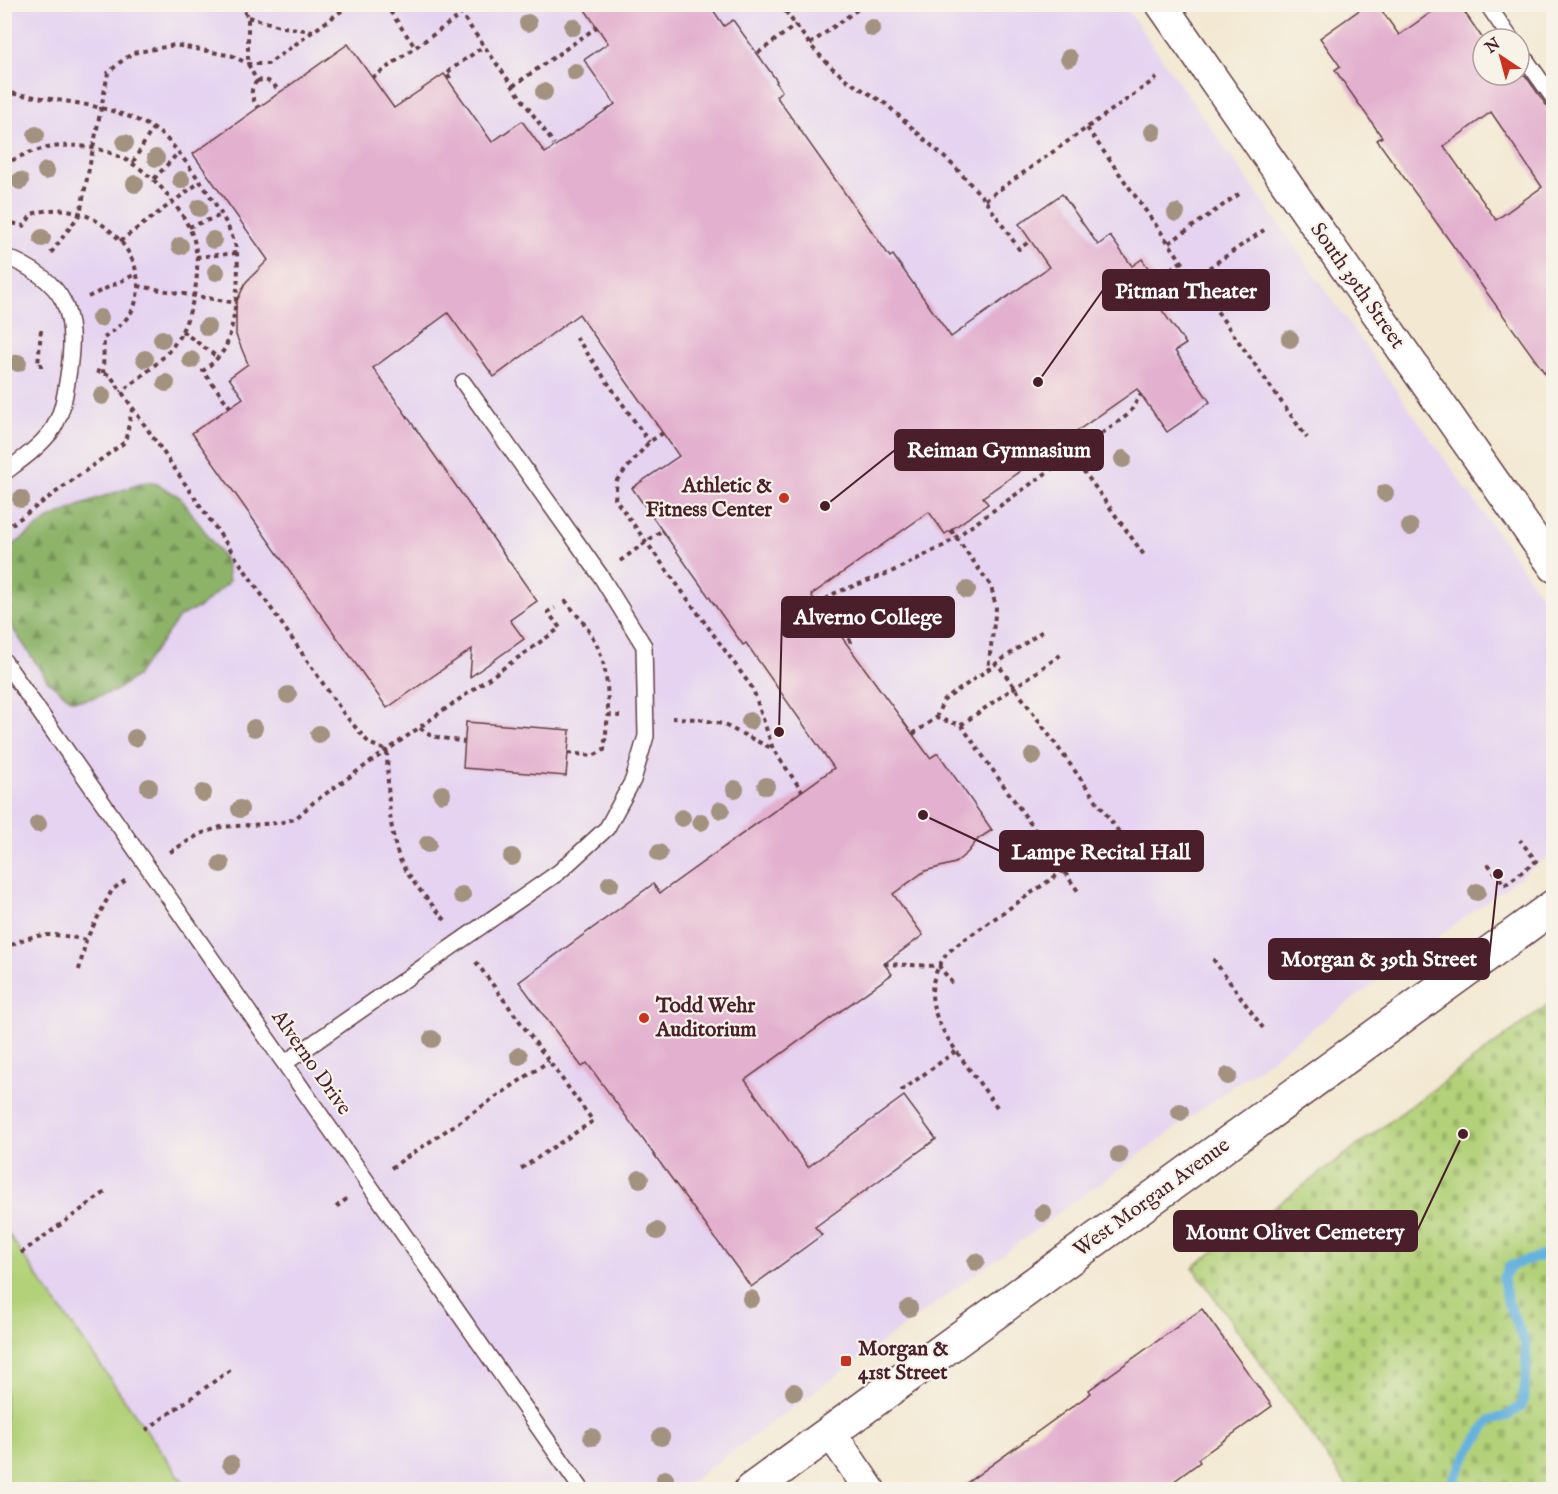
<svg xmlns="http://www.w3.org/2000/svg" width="1558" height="1494" viewBox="0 0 1558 1494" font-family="'IM FELL English',serif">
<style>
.built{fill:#e5d3f1}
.grass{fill:#b2d179;stroke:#7e7852;stroke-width:1.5}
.forest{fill:url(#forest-firs);stroke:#6c694a;stroke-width:1.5}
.cemetery{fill:url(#cemetery-stones);stroke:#7e7852;stroke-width:1.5}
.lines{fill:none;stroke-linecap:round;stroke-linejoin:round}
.stream{stroke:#66b2df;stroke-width:10}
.building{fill:#e3b0cf;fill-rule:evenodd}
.lane-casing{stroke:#633d44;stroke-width:18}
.street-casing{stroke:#633d44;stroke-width:33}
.secondary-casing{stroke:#633d44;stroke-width:36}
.path{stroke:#633d44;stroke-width:4;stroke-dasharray:4.5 4.5;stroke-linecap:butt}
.lane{stroke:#fff;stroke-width:15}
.street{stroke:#fff;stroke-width:30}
.secondary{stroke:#fff;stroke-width:33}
.tree{fill:#a49281}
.poi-dot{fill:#c8321e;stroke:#f7f3e8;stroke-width:2}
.labels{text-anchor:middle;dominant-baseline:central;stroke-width:4.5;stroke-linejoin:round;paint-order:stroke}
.street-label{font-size:21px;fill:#4a1f2b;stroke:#f7f3e8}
.poi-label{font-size:21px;font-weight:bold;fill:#4a1f2b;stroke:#f7f3e8;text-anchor:start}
.leader{fill:none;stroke:#4a1f2b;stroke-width:2}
.callout-dot{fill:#4a1f2b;stroke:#f7f3e8;stroke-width:2}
.callout{fill:#4a1f2b;stroke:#4a1f2b;stroke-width:2}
.callout-label{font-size:22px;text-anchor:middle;font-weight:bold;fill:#fff}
</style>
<defs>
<pattern id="forest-firs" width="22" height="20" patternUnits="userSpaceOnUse" patternTransform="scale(1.5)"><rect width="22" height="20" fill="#8db369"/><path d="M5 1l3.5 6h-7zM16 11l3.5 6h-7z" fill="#759157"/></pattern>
<pattern id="cemetery-stones" width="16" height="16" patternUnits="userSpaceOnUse" patternTransform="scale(1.5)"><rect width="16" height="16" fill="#b2d179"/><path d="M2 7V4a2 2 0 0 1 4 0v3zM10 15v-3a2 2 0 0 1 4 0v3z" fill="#9bb369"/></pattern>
</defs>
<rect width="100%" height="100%" fill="#f7f3e8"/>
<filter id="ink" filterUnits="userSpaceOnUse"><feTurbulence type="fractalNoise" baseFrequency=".0167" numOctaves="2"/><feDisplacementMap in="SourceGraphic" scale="12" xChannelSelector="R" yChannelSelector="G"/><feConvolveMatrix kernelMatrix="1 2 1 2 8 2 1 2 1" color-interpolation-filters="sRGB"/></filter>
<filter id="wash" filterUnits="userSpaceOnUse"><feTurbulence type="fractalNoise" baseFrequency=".008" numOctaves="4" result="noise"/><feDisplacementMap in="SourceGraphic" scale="24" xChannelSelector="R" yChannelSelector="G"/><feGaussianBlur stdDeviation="1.35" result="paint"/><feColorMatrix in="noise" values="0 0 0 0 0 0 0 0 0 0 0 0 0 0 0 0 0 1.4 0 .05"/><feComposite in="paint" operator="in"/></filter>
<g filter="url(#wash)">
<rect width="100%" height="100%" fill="#f3e8d2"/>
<path class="built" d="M5,5H1124L1553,612V853L681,1489L5,1490Z"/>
<path class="grass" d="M5,1229L21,1253L188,1489H5Z"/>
<path class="forest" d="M146,482L157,484L180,497L226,561L229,582L200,607L180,616L136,676L115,691L85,700H72L48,681L5,617V555L8,549L49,519L93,500Z"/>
<path class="cemetery" d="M1553,1001V1489H1349L1193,1267Z"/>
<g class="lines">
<path class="stream" d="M1450,1487L1467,1454L1490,1420L1507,1416L1522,1405L1527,1370L1525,1343L1508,1303L1503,1278L1510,1266L1554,1252"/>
</g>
<g id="blocks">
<path class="building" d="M581,4H709L724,26L733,20L777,81L776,82L782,91L776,96L890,257L893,255L951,337L1049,267L1019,224L1062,194L1098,245L1110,236L1132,266L1142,259L1171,301L1161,309L1186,344L1175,351L1210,402L1167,432L1137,389L983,497L988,504L945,534L929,512L811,595L930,758L938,753L992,830L978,839L968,852L955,863L925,871L893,894L923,935L884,964L892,974L745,1080L808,1167L904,1096L936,1139L815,1227L822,1235L751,1287L587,1063L582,1067L519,982L653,884L660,893L834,768L746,643L743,645L632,488L679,456L579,314L494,377L448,313L373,368L537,601L510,620L524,639L470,677L472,649L387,708L192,433L243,398L229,378L248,364L236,335V303L246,282L268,260L193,154L348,44L394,108L444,74L492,142L522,121L545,153L615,104L584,60L608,43Z
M1368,4H1377L1399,35L1443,4H1459L1483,39V75H1525L1546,105L1554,109V386L1377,140L1382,137L1335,70L1340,66L1320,38ZM1491,112L1542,187L1496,220L1444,146Z
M466,722L570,730L566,776L463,768Z
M1202,1309L1272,1406L1198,1459L1200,1462L1162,1490H957L1091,1393L1089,1390Z"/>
</g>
</g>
<g filter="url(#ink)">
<use href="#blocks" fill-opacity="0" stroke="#633d44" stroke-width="1.5"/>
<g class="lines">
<g class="lane-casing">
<path id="lane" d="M1487,4L1511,39
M1519,50L1554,99
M4,256C67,281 78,313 68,376C65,396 62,417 50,433C37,449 21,460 4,473
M4,661L582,1490
M285,1063L559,872L607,828L633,780L646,736L644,646L600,575L463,382"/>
</g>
<g class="street-casing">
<path id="street" d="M1161,4L1554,567
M830,1432L870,1490"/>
</g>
<g class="secondary-casing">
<path id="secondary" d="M751,1490L1554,906"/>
</g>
<path class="path" d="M239,4L248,17V64L257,81
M385,4L415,47
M454,4L554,144
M780,4L812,47L830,66L848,81L886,104L955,167L985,200L1019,249L1030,241
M248,17L283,27L313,31
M810,44L865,4
M758,53L796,25
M372,78L461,15
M447,78L452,75L449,71L484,46
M257,81C249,90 251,97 258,107
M257,81C268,78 273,83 280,92
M513,86L597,27
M4,92C53,101 107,102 151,127C170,138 181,156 194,173C210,195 226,218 235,244C242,266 235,328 225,348C220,357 211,364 203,371L230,407
M1087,128L1307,438
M133,162L153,128
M4,165C63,129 129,145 170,198C182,214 194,231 196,251C200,278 193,310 180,335C168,358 141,376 121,392
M154,179L178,153
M985,200L1157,78
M4,221L24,226L32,214C45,210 58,208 72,211C112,220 149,263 135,304C130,319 116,329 104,338L103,373
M189,227L222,215
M120,241L200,182
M1169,243L1239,194
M51,253L80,214L108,73L119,63L133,53L175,45L233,56L248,64H268L351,4
M196,257L237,253
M1194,278L1264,230
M1156,279L1182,261
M138,286L236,303
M88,297L136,274
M41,330L38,365H43
M182,331L217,357
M576,337L649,442
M96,371L110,375L344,714L369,743L387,751
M663,433L649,442L617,480L615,499L753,689L773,749L802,791
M1062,441L1144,555
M4,530L125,442L132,410
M951,530L991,586L996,608L988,669
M620,561L661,531
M565,600C574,612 586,624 593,638C607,661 608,689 608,715L620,716
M822,602L851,642L848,645
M796,620L835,593L891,572L945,545L1129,414L1141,394
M672,718L699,719L722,724L773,749
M936,718L943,701L1044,630
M961,725L1062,654
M420,728L431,736L465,742
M913,734L936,718L961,725L1080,894
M387,752C388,783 388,836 402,864C413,884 430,902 445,920
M568,753L593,756L604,750L608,715
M170,852L200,834L221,827L278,823L295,819L314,802L560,628L548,612L555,608
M1488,864L1505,885L1536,861L1520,840
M4,950C31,931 56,933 86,940
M1213,959L1263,1028
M476,962L593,1121L519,1170
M884,964L939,966L953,984
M79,970L86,940L112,890L126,880
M901,1091L956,1051
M997,1107C986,1092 975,1077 964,1062C941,1030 917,997 944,958C949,949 961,943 968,937L1119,832L997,663
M391,1168L549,1061
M336,1207L348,1198
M21,1253L107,1191
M146,1430L233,1368"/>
<use href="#lane" class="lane"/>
<use href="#street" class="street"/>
<use href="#secondary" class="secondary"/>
</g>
<g class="tree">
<circle cx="528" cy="23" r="9"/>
<circle cx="573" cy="27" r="9"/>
<circle cx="872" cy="28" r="9"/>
<circle cx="1069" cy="58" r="9"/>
<circle cx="575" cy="72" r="9"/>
<circle cx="544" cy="92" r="9"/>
<circle cx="1153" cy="132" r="9"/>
<circle cx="36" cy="135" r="9"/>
<circle cx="125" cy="143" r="9"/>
<circle cx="156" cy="158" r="9"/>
<circle cx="46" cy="171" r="9"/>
<circle cx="181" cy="180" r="9"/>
<circle cx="20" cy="181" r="9"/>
<circle cx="135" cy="184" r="9"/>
<circle cx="199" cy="208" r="9"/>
<circle cx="1176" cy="213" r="9"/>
<circle cx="42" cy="238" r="9"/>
<circle cx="213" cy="240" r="9"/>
<circle cx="180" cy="246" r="9"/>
<circle cx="216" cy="272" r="9"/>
<circle cx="100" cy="318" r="9"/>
<circle cx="207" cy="327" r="9"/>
<circle cx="162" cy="339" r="9"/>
<circle cx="1290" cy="339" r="9"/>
<circle cx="145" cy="359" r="9"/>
<circle cx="191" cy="360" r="9"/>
<circle cx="18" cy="363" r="9"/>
<circle cx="166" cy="383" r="9"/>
<circle cx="102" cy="396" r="9"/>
<circle cx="1123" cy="459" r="9"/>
<circle cx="1385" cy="493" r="9"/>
<circle cx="21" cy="499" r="9"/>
<circle cx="1410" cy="527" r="9"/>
<circle cx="967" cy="590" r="9"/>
<circle cx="288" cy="695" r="9"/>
<circle cx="750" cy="721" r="9"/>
<circle cx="254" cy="728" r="9"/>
<circle cx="319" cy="734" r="9"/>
<circle cx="135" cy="738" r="9"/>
<circle cx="1033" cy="756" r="9"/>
<circle cx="766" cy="786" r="9"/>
<circle cx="149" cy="787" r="9"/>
<circle cx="735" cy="789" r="9"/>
<circle cx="203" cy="793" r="9"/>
<circle cx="442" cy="794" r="9"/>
<circle cx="240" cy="809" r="9"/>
<circle cx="721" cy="810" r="9"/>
<circle cx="682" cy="818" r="9"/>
<circle cx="701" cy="822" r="9"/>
<circle cx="38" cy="824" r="9"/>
<circle cx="428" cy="844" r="9"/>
<circle cx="659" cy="853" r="9"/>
<circle cx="512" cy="857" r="9"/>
<circle cx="221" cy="864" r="9"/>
<circle cx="610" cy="884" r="9"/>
<circle cx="1477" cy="892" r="9"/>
<circle cx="462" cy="895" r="9"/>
<circle cx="1400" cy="947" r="9"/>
<circle cx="432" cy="1039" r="9"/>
<circle cx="519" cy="1056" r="9"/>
<circle cx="1228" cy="1076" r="9"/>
<circle cx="1180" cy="1112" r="9"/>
<circle cx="1119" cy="1155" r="9"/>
<circle cx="640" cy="1179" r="9"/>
<circle cx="1043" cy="1213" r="9"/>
<circle cx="657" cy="1231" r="9"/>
<circle cx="976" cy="1262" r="9"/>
<circle cx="751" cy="1299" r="9"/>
<circle cx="909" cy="1308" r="9"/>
<circle cx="794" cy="1392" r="9"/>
<circle cx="592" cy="1437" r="9"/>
<circle cx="661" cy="1437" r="9"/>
<circle cx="231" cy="1464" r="9"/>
<circle cx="665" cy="1479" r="9"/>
</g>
</g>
<g class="poi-dot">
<circle cx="784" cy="498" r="6"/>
<circle cx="644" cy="1018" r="6"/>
<rect x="840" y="1355" width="12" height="12" rx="3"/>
</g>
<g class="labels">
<g class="street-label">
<text transform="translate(1357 286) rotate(55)">South 39th Street</text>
<text transform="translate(311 1063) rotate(55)">Alverno Drive</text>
<text transform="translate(1152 1198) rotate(-36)">West Morgan Avenue</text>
</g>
<g class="poi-label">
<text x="772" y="486" text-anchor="end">Athletic &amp;<tspan x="772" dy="24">Fitness Center</tspan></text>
<text x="656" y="1006">Todd Wehr<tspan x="656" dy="24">Auditorium</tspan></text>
<text x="858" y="1349">Morgan &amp;<tspan x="858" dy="24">41st Street</tspan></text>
</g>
</g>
<path class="leader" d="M1038 382L1103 290M825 506L895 450M779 732L782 617M923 815L1000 851M1498 874L1489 959M1463 1134L1417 1231"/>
<g class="callout-dot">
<circle cx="1038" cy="382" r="6"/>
<circle cx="825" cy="506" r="6"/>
<circle cx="779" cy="732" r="6"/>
<circle cx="923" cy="815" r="6"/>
<circle cx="1498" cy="874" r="6"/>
<circle cx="1463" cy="1134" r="6"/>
</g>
<g class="callout">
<rect x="1103" y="270" width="166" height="40" rx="6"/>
<rect x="895" y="430" width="208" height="40" rx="6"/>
<rect x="782" y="597" width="172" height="40" rx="6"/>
<rect x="1000" y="831" width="203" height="40" rx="6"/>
<rect x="1269" y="939" width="220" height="40" rx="6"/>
<rect x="1174" y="1211" width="243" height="40" rx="6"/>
</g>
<g class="callout-label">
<text x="1186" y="298">Pitman Theater</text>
<text x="999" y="457">Reiman Gymnasium</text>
<text x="868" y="624">Alverno College</text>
<text x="1101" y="859">Lampe Recital Hall</text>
<text x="1379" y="966">Morgan &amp; 39th Street</text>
<text x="1295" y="1239">Mount Olivet Cemetery</text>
</g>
<rect width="1558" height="1494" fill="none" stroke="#f7f3e8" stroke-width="24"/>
<g transform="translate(1501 57) rotate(324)"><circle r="28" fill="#f7f3e8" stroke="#b29e9c" stroke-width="1.5"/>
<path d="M0-4.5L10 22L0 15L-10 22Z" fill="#c8321e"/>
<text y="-9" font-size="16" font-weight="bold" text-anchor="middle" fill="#4a1f2b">N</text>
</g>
</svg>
